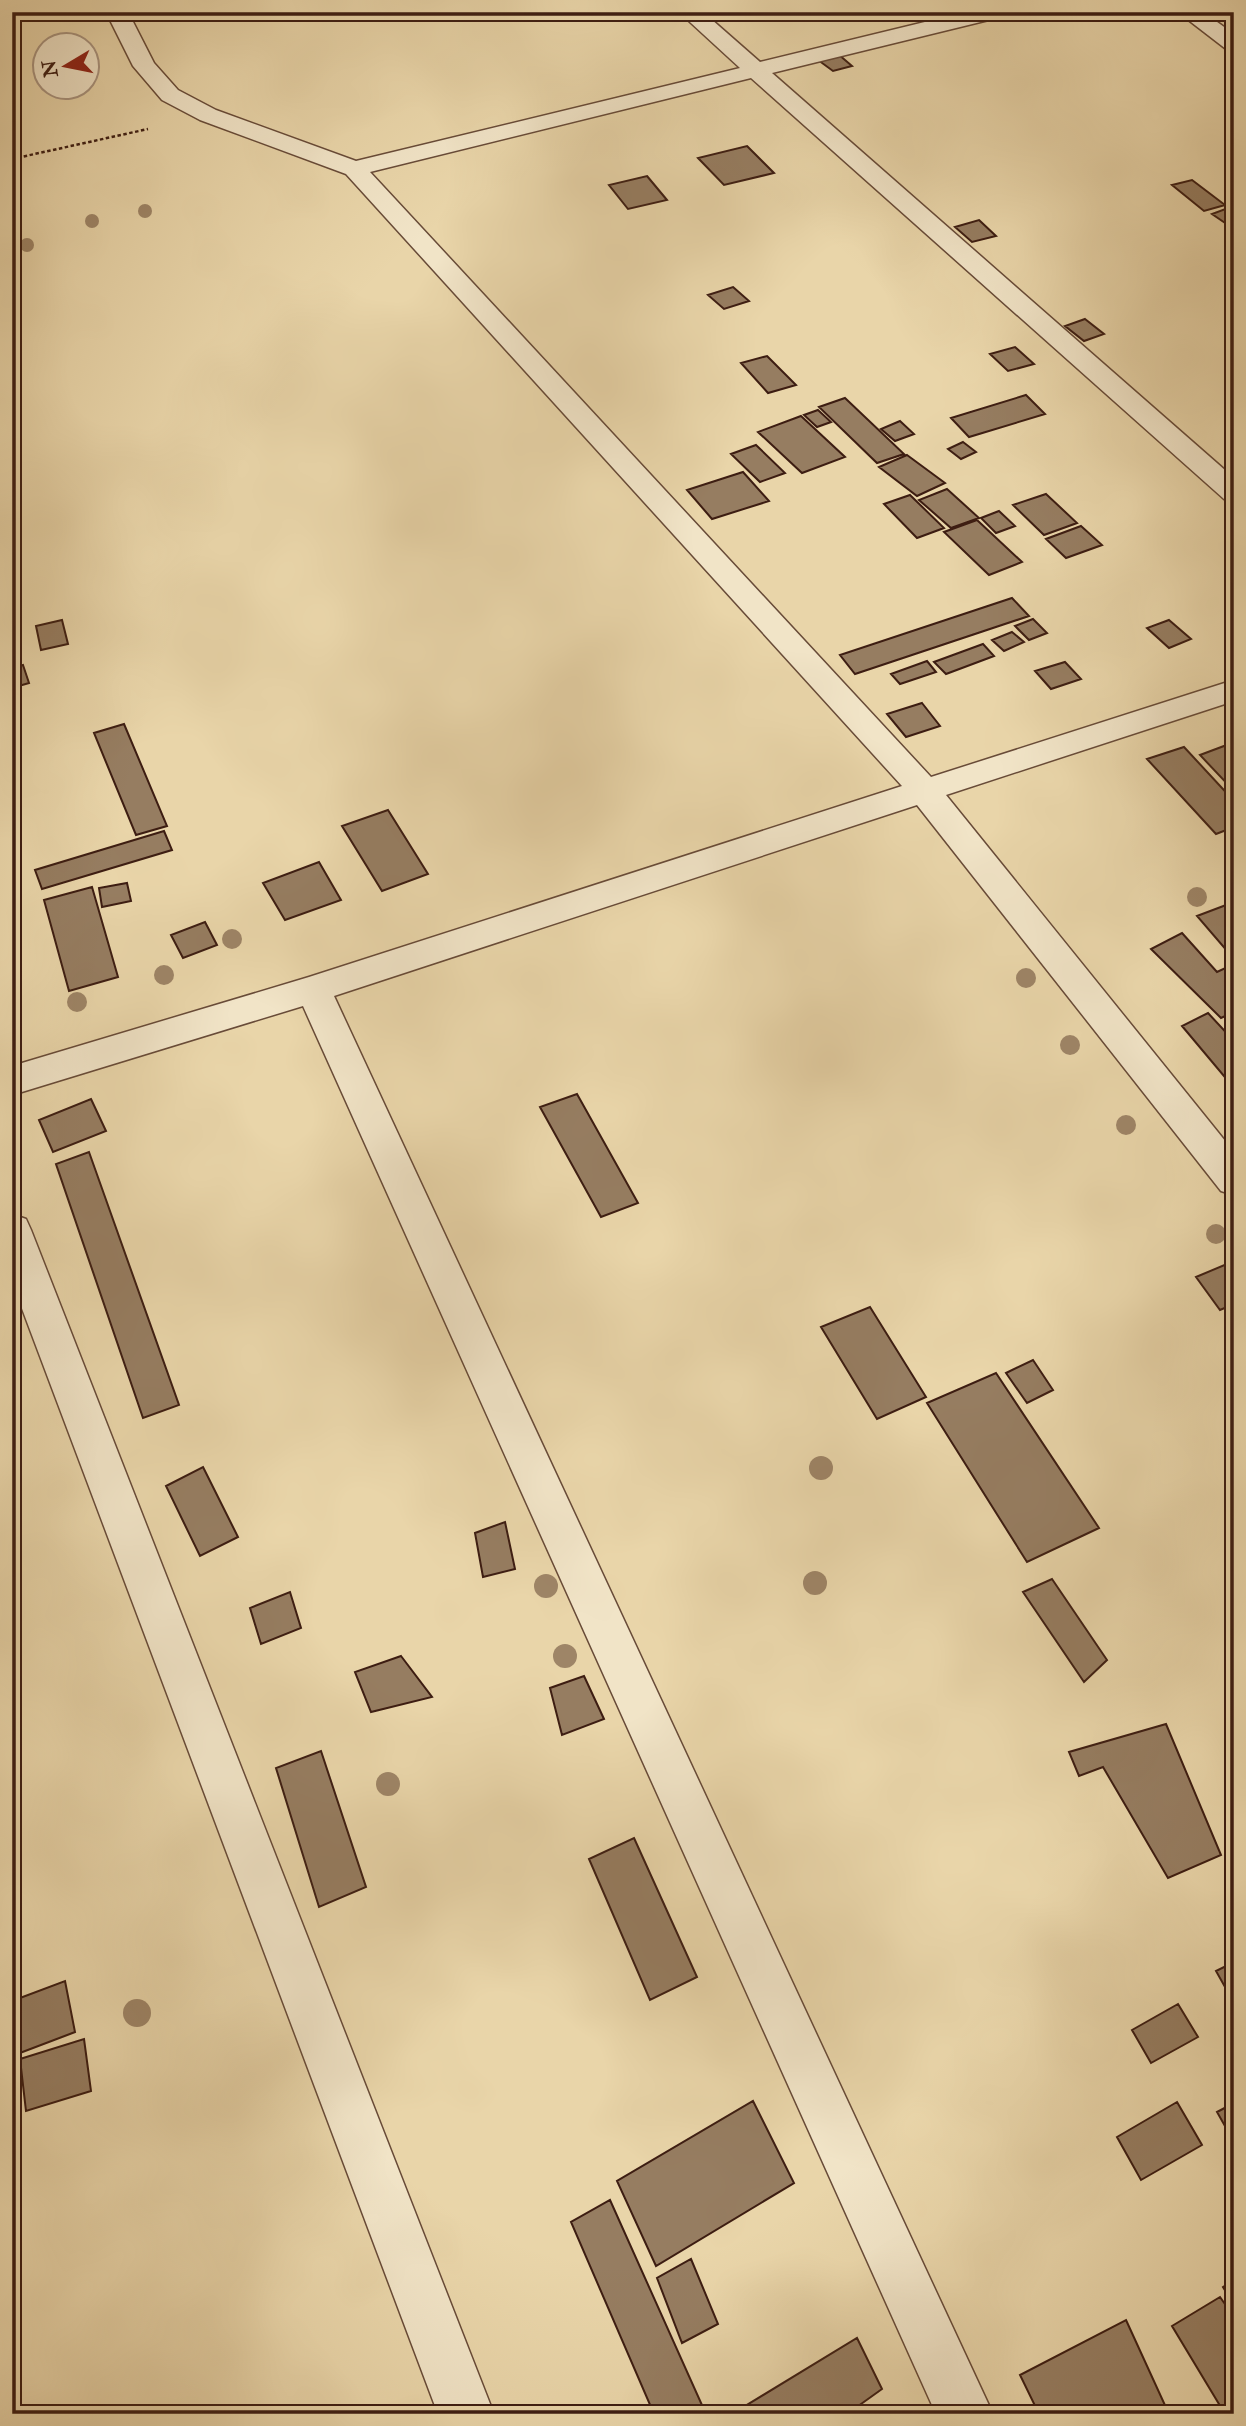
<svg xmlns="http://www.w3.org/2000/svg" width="1246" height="2426" viewBox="0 0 1246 2426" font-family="'IM FELL Double Pica',serif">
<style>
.building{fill:#967d61;stroke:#3d1d12;stroke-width:2}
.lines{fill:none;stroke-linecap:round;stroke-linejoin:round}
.minor-casing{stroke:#684b38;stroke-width:3}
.path{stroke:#3d1d12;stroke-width:2.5;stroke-dasharray:3.5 2.5;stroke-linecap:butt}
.minor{fill:#f1e4c7;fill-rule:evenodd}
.tree{fill:#9e8567}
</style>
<rect width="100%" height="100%" fill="#e9d5a9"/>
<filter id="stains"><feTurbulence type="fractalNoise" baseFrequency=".00286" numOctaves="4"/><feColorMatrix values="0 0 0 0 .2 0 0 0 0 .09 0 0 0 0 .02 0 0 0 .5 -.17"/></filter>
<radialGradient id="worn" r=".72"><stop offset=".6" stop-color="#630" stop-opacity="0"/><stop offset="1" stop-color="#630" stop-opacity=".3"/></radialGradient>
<path class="building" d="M838,54L852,66L833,71L818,60Z
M747,146L774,173L724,185L698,158Z
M647,176L667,200L628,209L609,185Z
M1192,180L1225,205L1204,211L1172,185Z
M1228,208L1234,211V223L1228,225L1212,214Z
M979,220L996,236L972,242L955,227Z
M733,287L749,301L724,309L708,295Z
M1085,319L1104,334L1084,341L1065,326Z
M1015,347L1034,364L1008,371L990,354Z
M767,356L796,385L768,393L741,363Z
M1026,395L1045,414L969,437L951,418Z
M845,398L904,454L877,463L819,407Z
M818,410L831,422L817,427L804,415Z
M801,416L845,457L802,473L758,432Z
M900,421L914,434L895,441L881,429Z
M963,442L976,452L961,459L948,449Z
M756,445L785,473L760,482L731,454Z
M907,455L945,483L917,496L879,467Z
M743,472L769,501L712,519L687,490Z
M947,489L979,518L951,528L919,500Z
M1046,494L1077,523L1044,535L1013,505Z
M910,495L944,528L917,538L884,504Z
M999,511L1015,526L996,533L981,518Z
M977,520L1022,562L989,575L944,532Z
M1081,526L1102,545L1066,558L1046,539Z
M1012,598L1029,616L855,674L840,655Z
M1033,619L1047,633L1029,640L1015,626Z
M62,620L68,644L41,650L36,626Z
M1169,620L1191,639L1169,648L1147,628Z
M1012,632L1024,642L1004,651L992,640Z
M983,644L994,656L946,674L934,662Z
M927,661L936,672L900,684L891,674Z
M1065,662L1081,679L1051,689L1035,671Z
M23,665L29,683L12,688V668Z
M922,703L940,726L906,737L887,714Z
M124,724L167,826L136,835L94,733Z
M1224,746L1234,756V791L1200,755Z
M1184,747L1234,801V827L1216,834L1147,759Z
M388,810L428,874L382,891L342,826Z
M164,831L172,850L42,889L35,870Z
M319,862L341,900L285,920L263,883Z
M127,883L131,901L102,907L99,888Z
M92,887L118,977L69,991L44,900Z
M1234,902V949L1228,952L1197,916Z
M205,922L217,945L183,958L171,935Z
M1182,933L1217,972L1234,964V1012L1221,1018L1151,949Z
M1208,1013L1234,1041V1088L1182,1026Z
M577,1094L638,1203L601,1217L540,1107Z
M91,1099L106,1131L53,1152L39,1120Z
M89,1152L179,1405L143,1418L56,1164Z
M1234,1261V1304L1220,1310L1196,1277Z
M870,1307L926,1397L877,1419L821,1327Z
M1033,1360L1053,1390L1027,1403L1006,1373Z
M996,1373L1099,1528L1027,1562L927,1403Z
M203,1467L238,1537L200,1556L166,1486Z
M505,1522L515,1569L483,1577L475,1533Z
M1052,1579L1107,1660L1084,1682L1023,1592Z
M290,1592L301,1628L261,1644L250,1608Z
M401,1656L432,1697L371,1712L355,1672Z
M584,1676L604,1719L562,1735L550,1688Z
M1166,1724L1221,1855L1168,1878L1103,1767L1079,1776L1069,1752Z
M321,1751L366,1887L319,1907L276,1768Z
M634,1838L697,1977L650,2000L589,1859Z
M1234,1962V2003L1216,1971Z
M65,1981L75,2032L12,2056V2001Z
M1178,2004L1198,2037L1151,2063L1132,2030Z
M84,2039L91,2091L26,2111L20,2059Z
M753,2101L794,2183L656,2266L617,2181Z
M1177,2102L1202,2145L1141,2180L1117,2137Z
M1234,2103V2142L1217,2112Z
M610,2200L706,2414H654L571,2222Z
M691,2259L718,2324L682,2343L657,2278Z
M1234,2280V2305L1223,2287Z
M1220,2297L1234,2317V2414H1225L1172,2326Z
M1126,2320L1169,2414H1039L1020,2375Z
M857,2338L882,2389L847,2414H732Z"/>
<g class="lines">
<g class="minor-casing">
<path id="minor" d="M106,12H128L154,63L178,90L216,110L356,161L740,68L679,12H703L760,62L966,12H1004L1001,17L772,73L1234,478V502L1224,499L751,78L370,172L931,777L1234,680V701L946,795L1234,1152V1195L1221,1191L917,805L334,996L993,2414H936L303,1006L12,1095V1066L309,977L902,786L346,174L200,120L162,100L133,66Z
M1178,12H1203L1234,34V51L1226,49Z
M12,1214L26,1219L31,1230L494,2414H438L12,1282Z"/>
</g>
<path class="path" d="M12,159L148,129"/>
<use href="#minor" class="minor"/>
</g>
<g class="tree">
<circle cx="145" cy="211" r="7"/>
<circle cx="92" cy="221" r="7"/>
<circle cx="27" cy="245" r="7"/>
<circle cx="1197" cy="897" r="10"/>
<circle cx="232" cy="939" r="10"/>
<circle cx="164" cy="975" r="10"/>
<circle cx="1026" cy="978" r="10"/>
<circle cx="77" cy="1002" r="10"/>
<circle cx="1070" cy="1045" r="10"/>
<circle cx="1126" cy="1125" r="10"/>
<circle cx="1216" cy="1234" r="10"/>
<circle cx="821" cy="1468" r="12"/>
<circle cx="815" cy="1583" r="12"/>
<circle cx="546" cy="1586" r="12"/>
<circle cx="565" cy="1656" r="12"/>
<circle cx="388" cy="1784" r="12"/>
<circle cx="137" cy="2013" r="14"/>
</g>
<rect width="1246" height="2426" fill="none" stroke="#e9d5a9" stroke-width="42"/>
<rect x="14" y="14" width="1218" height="2398" fill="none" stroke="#3d1d12" stroke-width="3.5"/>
<rect x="21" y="21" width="1204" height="2384" fill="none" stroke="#3d1d12" stroke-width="2"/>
<g transform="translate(66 66) rotate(260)"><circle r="33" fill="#f1e4c7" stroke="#a9947f" stroke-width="2"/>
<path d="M0-5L12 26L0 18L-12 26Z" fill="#8f2418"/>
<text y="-10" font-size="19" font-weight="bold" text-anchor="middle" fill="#3d1d12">N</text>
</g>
<rect width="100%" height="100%" filter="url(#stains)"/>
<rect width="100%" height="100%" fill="url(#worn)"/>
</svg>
